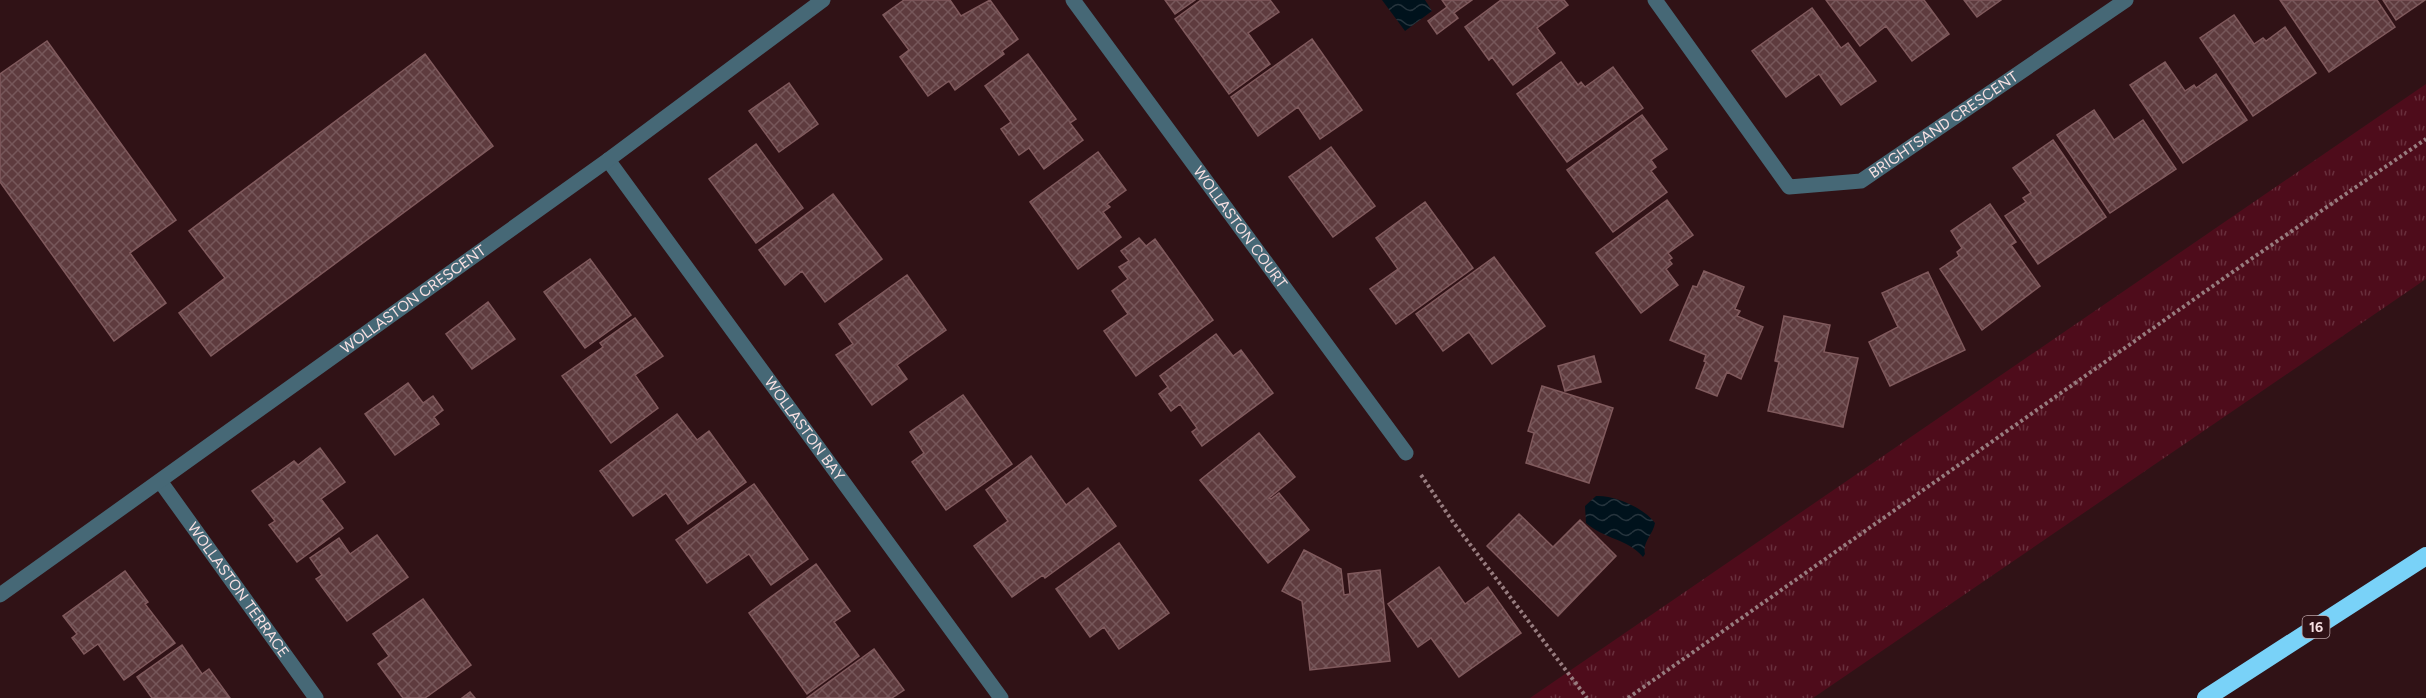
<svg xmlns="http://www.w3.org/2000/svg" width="2426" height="698" viewBox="0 0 2426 698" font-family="Figtree,sans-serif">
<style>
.grass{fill:url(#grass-tufts)}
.water{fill:url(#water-waves)}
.building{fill:url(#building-cross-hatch);stroke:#805a5d;stroke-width:1.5}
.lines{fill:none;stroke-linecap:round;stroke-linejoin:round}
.path{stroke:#977c7f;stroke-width:4;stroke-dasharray:3 3;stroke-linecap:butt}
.minor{stroke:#466876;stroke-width:15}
.highway{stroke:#79d2f8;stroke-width:18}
.labels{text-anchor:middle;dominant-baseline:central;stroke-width:6;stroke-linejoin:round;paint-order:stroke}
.shield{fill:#301216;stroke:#bba2a5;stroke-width:1.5}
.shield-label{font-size:14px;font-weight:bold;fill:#f7e0e2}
.street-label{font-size:15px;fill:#f7e0e2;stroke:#301216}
</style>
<defs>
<pattern id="grass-tufts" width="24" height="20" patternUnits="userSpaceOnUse" patternTransform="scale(1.5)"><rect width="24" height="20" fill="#4e0c1b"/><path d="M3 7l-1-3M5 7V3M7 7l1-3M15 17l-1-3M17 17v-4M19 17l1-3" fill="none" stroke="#682f3c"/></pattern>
<pattern id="water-waves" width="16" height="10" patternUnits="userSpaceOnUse" patternTransform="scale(1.5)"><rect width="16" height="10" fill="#00121c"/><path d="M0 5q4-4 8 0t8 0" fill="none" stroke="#26343d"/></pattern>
<pattern id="building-cross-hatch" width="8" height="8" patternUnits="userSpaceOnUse" patternTransform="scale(1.5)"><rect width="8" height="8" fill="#5e3b3e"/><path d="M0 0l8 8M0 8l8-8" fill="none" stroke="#76575a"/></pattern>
</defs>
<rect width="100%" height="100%" fill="#301216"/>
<path class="grass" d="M2426,84V279L1813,698H1530Z"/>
<path class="water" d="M1382,0H1425L1432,11L1405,31Z
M1596,496C1615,495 1644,508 1655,523C1653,535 1642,542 1645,554L1643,557C1628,539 1604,539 1586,523L1585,506Z"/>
<path class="building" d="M904,0H950L961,16L990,0L1018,39L1002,51L1004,54L955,90L949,81L928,96L900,57L909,50L883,15Z
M1165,0H1195L1175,14Z
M1201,0H1270L1279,12L1248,33L1270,64L1229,94L1175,19Z
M1442,0H1472L1454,13L1458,18L1437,34L1428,21L1447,7Z
M1501,0H1564L1568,5L1537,28L1555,53L1513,85L1492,57L1489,60L1465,27Z
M1826,0H1924L1949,34L1912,61L1886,26L1860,46Z
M1964,0H2001L1977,17Z
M2280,0H2377L2395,27L2329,72Z
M2383,0H2425L2396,20Z
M1812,8L1841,48L1848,43L1876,81L1841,105L1819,74L1786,97L1752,51Z
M2234,15L2254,44L2263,38L2266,41L2285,27L2316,73L2253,116L2200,38Z
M1312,39L1362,110L1320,139L1298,107L1258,136L1231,97Z
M47,41L176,220L130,253L166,303L114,341L0,182V74Z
M425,54L493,146L211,356L179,313L225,278L189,231Z
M1028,54L1076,119L1070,123L1083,140L1044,169L1029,148L1019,155L1001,129L1011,122L985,86Z
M1561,62L1578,85L1581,82L1585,87L1613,67L1643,108L1567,162L1517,94Z
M2165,62L2185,91L2194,85L2196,88L2216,74L2247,120L2183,163L2130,85Z
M789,83L818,124L779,152L749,111Z
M2094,110L2114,140L2143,120L2176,169L2110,213L2057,135Z
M1642,115L1667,149L1651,160L1656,167L1651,171L1667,192L1613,232L1567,170Z
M2053,140L2106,217L2038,264L2005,216L2026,202L2023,198L2031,193L2013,168Z
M756,144L803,208L756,243L709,179Z
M1331,147L1375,206L1333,237L1289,177Z
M1098,152L1126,190L1107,204L1110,207L1103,212L1121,237L1078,269L1030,202Z
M833,194L882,259L825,302L802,271L785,285L759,250Z
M1667,200L1693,235L1668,253L1672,258L1669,260L1672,264L1666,269L1678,285L1641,313L1596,253Z
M1425,202L1473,268L1396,324L1370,289L1398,269L1376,238Z
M1990,204L2016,242L2011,245L2040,286L1982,330L1940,269L1959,256L1957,252L1962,248L1951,231Z
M1139,238L1146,246L1155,239L1213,320L1136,376L1104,331L1128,314L1112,291L1128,279L1119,267L1129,261L1121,251Z
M1494,257L1545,326L1492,364L1469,332L1443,351L1416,314Z
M590,259L631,315L585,348L544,292Z
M1704,271L1744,287L1735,309L1740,311L1737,316L1763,327L1741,379L1727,372L1717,396L1696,388L1706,362L1704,361L1706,355L1670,340L1693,286L1697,287Z
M1928,272L1965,350L1890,386L1869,342L1898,327L1882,293Z
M907,275L946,330L897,365L907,379L872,405L836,355L853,344L839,324Z
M488,302L515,339L472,369L446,334Z
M1784,316L1830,325L1824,352L1858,358L1843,427L1768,411L1779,362L1775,361Z
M635,318L663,356L635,375L658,408L611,443L562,376L603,347L600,343Z
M1216,334L1233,356L1241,350L1273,393L1202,446L1192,432L1197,428L1180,404L1171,411L1159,394L1168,387L1160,376Z
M1594,356L1601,382L1565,391L1558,366Z
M408,383L423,403L433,396L443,410L434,417L439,424L395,455L365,414Z
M1542,386L1613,408L1589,483L1526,463L1534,433L1528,431Z
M963,395L1012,464L946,510L912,462L924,453L910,432Z
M677,414L697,440L709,431L746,482L688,524L666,493L633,516L600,471Z
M1259,433L1295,477L1269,498L1271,499L1279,493L1309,530L1268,563L1200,480Z
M320,448L345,482L321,499L343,528L297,562L269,525L275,521L252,491L294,461L298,465Z
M1031,456L1066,505L1088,488L1116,526L1045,578L1043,575L1012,597L974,546L1008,521L986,490Z
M754,484L808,559L771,585L749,554L707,583L676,540Z
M1519,514L1553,547L1580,520L1616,556L1558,616L1487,546Z
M377,535L408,577L347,621L316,579L322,575L310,558L339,538L350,554Z
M1119,543L1169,613L1119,649L1104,627L1090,637L1056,589Z
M1304,550L1341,569L1344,595L1350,594L1348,574L1380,570L1390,661L1310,670L1302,601L1282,591Z
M816,564L850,611L834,622L859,656L807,694L749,613Z
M1439,567L1465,604L1488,587L1521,633L1459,677L1431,638L1418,647L1388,604Z
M125,571L148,602L145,604L175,643L124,680L98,644L84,654L72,638L77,634L63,616Z
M423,599L471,665L425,698H403L378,664L389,656L373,634Z
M182,645L202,674L209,669L230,698H152L137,677Z
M874,649L904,690L892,698H807Z
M470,692L475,698H462Z"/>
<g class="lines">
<path class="path" d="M1421,475L1453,522L1587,698
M1628,698L2254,257L2426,139"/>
<g class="minor">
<path id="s1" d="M1073,0L1406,453"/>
<path id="s2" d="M1655,0L1789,187L1861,181L2126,0"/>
<path id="s3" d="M608,160L1001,698"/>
<path id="s4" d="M160,481L316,698"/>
<path id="s5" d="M0,595L608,160L823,0"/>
</g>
<path class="highway" d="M2206,698L2426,556"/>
</g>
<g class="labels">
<rect class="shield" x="2302.5" y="616" width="27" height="22" rx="4.5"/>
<g class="shield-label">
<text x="2316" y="627">16</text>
</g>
<g class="street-label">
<text stroke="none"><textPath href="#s2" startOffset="402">BRIGHTSAND CRESCENT</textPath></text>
<text stroke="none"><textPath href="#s1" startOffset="282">WOLLASTON COURT</textPath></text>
<text stroke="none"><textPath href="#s5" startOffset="508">WOLLASTON CRESCENT</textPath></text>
<text stroke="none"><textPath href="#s3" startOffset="333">WOLLASTON BAY</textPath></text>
<text stroke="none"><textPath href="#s4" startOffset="134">WOLLASTON TERRACE</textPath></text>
</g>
</g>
</svg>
